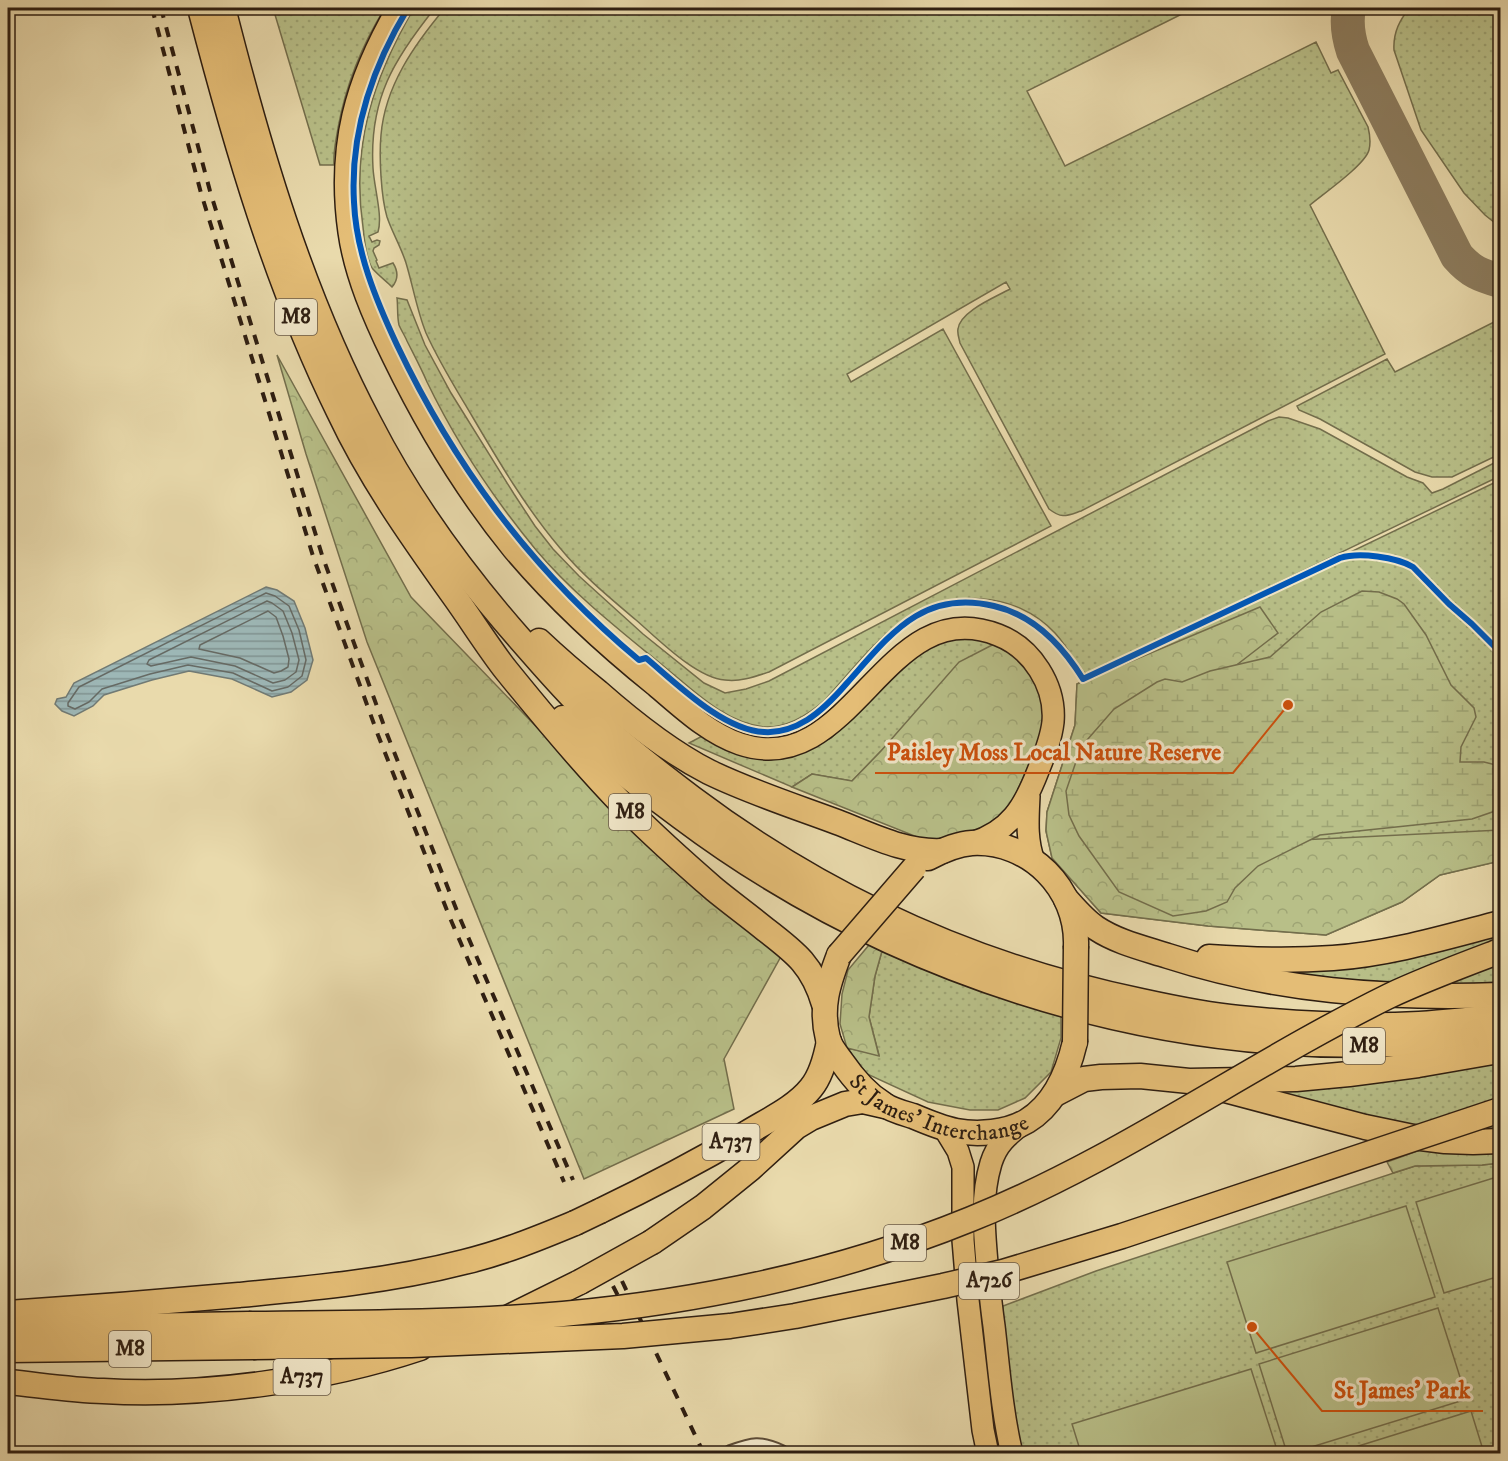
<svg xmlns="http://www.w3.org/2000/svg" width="1508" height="1461" viewBox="0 0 1508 1461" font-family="'IM FELL DW Pica',serif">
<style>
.grass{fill:url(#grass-dots);stroke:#736e4c;stroke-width:1.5}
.forest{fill:url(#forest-crowns);stroke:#736e4c;stroke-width:1.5}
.wetland{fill:url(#wetland-marsh);stroke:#736e4c;stroke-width:1.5}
.garden{fill:#b8bf88;stroke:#736e4c;stroke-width:1.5}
.water{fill:url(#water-rules);stroke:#717a74;stroke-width:1.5}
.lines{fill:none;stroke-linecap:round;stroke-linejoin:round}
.shore{stroke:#666a64;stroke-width:1.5}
.taxiway{stroke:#8c7c5e;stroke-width:34}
.minor-casing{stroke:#5d4d38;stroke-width:20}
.major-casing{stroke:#2e1e11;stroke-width:24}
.highway-casing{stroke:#2e1e11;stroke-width:27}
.minor{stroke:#f1e7c9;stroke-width:16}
.major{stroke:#e4bd76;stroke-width:21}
.highway{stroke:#e4bd76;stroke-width:24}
.rail{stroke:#2e1e11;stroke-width:4;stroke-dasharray:10 10;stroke-linecap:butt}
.highway-bridge-casing{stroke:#2e1e11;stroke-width:27;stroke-linecap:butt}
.highway-bridge{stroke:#e4bd76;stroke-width:24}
.cycleway-casing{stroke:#f1e7c9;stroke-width:10}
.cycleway{stroke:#0057b8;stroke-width:6}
.labels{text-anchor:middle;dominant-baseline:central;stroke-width:6;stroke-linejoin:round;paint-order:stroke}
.shield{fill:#f1e7c9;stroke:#685a48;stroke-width:1.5}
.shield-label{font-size:21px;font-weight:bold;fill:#2e1e11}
.street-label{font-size:22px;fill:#2e1e11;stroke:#f1e7c9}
.leader{fill:none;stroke:#cc500d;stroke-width:2}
.callout-dot{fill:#cc500d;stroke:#f1e7c9;stroke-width:2}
.callout-label{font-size:24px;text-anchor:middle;font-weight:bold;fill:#cc500d;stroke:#f1e7c9;stroke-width:6;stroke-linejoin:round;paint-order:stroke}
</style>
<defs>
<pattern id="grass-dots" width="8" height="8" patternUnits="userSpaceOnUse" patternTransform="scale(1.5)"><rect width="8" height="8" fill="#b8bf88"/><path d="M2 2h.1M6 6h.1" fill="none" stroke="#9ea474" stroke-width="1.8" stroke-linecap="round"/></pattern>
<pattern id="forest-crowns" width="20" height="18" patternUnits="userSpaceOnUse" patternTransform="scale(1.5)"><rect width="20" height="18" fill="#b8bf88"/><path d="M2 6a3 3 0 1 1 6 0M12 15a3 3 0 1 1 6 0" fill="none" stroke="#9ea474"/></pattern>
<pattern id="wetland-marsh" width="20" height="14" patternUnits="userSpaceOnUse" patternTransform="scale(1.5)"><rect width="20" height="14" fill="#b8bf88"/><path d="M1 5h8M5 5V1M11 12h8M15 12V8" fill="none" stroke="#9ea474"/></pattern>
<pattern id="water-rules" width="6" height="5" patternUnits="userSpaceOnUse" patternTransform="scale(1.5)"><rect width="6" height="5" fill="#9db7b6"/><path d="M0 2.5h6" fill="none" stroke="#809493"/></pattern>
</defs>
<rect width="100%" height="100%" fill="#e9daac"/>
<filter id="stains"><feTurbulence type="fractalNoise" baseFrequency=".00333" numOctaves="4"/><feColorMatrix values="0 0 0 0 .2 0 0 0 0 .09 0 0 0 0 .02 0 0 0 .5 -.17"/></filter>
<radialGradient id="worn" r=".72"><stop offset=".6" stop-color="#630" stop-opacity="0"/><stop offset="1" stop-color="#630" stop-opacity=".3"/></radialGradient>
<path class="grass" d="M273,8H385C362,45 346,84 338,128C336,141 333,152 334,165H320Z
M414,8H435C394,59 369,99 373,168C374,187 383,216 378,232L369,236L372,242L377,240L380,241L379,245L374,248L373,251L377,260L376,261L379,268L393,263C398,271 399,279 392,287C386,281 378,275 372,268C367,260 364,238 363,227C351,146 373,78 414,8Z
M445,8H1194L1027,91L1065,166L1316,42L1331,73L1338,70L1368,127C1370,135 1371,142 1369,150C1365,165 1323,194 1310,205L1385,354L1081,511C1066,516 1062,519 1049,509L960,343C959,338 957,333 958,329C960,311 996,297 1010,289L1006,282L847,374L851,382L943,329L1051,526L769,672C754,677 740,682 725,680C696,678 658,639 636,620C610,598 582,575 560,548C526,508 499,462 472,416C456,389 439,362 426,333C417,311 413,286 406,263C401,247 392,232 387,217C381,197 379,156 381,135C385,86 414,45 445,8Z
M1410,8H1500V227L1485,215L1464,193L1421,130L1394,50C1393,34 1399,20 1410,8Z
M397,298L407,300L425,345L451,393L514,494L535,526L553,549L579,576L643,634L704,683L725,693L746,689L769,681L1268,421L1279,417L1288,418L1320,429L1407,477L1423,483L1432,493L1443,489L1500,460V476L1088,674L1081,671C1073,658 1066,645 1055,633C1015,590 947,588 901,622C874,641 847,676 825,700C808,715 787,728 764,727C726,723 695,692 667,669C622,632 574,595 536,550C494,499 456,442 427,382C421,368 414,355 407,341C405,336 401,330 399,325C397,317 398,306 397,298Z
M1500,319V454L1452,477H1432L1415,472L1320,419L1299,410L1297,406L1387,359L1395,372Z
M1500,480V861L1440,875L1402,902L1326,935L1208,926L1101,913L1052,858L1046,831L1047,812L1075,725L1077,684Z
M946,637L1000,641L881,751L852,781L812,774L792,787L689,743L706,734L732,749L771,760L801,751L831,738L916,652Z
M1500,933V982L1458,984L1376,983L1279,972Z
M882,951L992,994L1061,1016V1038L1051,1072L1025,1098L998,1110H970L928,1102L867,1074L847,1048L879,1055L869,1017L875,976Z
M1500,1063V1128H1412L1273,1093L1275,1086L1464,1069Z
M1500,1163V1453H1021L1005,1347L1003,1306L1096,1271L1415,1166L1482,1165Z"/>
<path class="forest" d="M277,355L411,597L664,859L784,951L724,1059L734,1109L584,1179L367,642L306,454Z
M1260,607L1278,633L1212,684L1260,842L1500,830V861L1440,875L1402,902L1326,935L1208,926L1101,913L1052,858L1046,831L1047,812L1075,725L1077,684Z
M1000,641L1022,657L1045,701L1043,733L1010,807L994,829L953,839H922L792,787L812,774L852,781L881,751L959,662Z
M869,945L882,951L875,976L869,1017L879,1056L847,1048L840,1024L842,994L848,970Z
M1431,1146H1500V1163L1482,1165L1415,1166L1393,1173L1387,1162Z"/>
<path class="wetland" d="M1362,591L1379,592L1397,599L1404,604L1426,635L1451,685L1474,708L1476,717L1461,747L1460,762H1484L1500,766V807L1498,810L1472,819L1320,835L1258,866L1235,888L1227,902L1206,911L1173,916L1119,892L1079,836L1069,815L1066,791L1081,747L1114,709L1157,682L1165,679L1182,682L1210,671L1270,657L1321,612Z"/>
<path class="garden" d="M1500,1176V1276L1444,1293L1416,1202Z
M1406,1206L1435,1297L1256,1353L1227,1262Z
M1438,1308L1467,1399L1292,1453H1287L1259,1364Z
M1251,1369L1278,1453H1081L1072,1424Z
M1471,1411L1484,1453H1336Z"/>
<path class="water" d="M266,587L277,590L294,601L305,628L313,660L307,680L291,692L272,697L232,679L189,671L152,680L104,695L93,706L74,716L62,711L55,704L57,699L66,697L74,683Z"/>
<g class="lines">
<path class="shore" d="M266,593L275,596L289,606L299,630L306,660L302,676L288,687L272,691L233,673L188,665L150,674L102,689L89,702L75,709L68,706V703L79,687Z
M267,601L272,603L283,611L292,633L299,660L296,672L285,680L273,683L235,666L191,657L151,666L147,664L149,660Z
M268,611L276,617L283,636L289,659L288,667L281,671L274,673L240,658L199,649L200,645Z"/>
<path class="taxiway" d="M1349,8C1346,23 1348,36 1353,51L1457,256C1471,272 1480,275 1500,281"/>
<g class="minor-casing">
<path id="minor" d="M731,1454C753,1446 760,1444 781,1454"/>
</g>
<g class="major-casing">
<path id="major" d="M398,8C355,82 337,147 349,232C355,275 374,318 393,357C426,425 465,490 513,549C556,600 605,645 656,686C682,708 708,733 740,744C853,782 885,590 998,635C1032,648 1056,686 1053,722C1051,740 1044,756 1038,771C1024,807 1010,831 972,843
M1029,796C1028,818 1026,840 1034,861
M944,1128L958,1151L963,1167V1240L968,1300L983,1430L988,1454
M1012,1454C1002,1412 999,1369 994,1326C991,1305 989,1284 987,1263C984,1229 981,1196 991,1163C997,1144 1007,1136 1022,1124"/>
</g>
<g class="highway-casing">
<g id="highway">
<path d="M200,8C236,146 276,284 339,412C370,478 412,537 454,596C472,621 488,647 506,670C544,717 583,764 625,807C654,836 684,863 714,889C731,903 749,916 766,930C796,953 813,966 824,1004"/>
<path d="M223,8C259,150 301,294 370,424C410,502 462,573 520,639C542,664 563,689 587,712C620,743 656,771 692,798C825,898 977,967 1141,1001C1173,1008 1206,1015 1239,1018C1298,1024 1360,1027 1419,1024C1447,1022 1474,1019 1500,1017"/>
<path d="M539,641C558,659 578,676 598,692C632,722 668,751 709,772C750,792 794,806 837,822C871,835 905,853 942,851"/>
<path d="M563,718C599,755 640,787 681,817C885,970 1143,1054 1398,1044C1432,1043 1467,1042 1500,1037"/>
<path d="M928,858C941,851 957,844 972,843C1030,840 1078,889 1076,946"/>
<path d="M1066,899C1075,909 1085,921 1096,928C1117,942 1143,948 1168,956C1276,991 1387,999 1500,995"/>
<path id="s1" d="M839,955C828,984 820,1007 828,1039C830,1047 837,1055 842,1062C853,1078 867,1094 883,1104C891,1110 903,1113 913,1116C927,1122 941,1128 956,1131C978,1135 1007,1133 1027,1121C1055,1104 1068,1072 1075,1042"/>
<path d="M1209,957C1250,960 1292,961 1333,958C1390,954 1446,937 1500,923"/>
<path d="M1221,1089L1365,1127L1413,1137L1445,1141L1473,1142L1500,1141"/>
<path d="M1055,1094L1084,1079L1101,1077L1140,1076L1189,1081L1296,1079L1349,1074L1418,1065L1493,1052"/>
<path d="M600,1211C650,1187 699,1161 747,1133C768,1120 795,1108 811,1088C821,1076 826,1057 829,1041"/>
<path d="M652,1242L703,1207L750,1169L796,1127L811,1118L845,1104L863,1101L885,1106"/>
<path d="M8,1313C85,1308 162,1302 239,1295C314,1288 390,1281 464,1262C502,1253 539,1238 575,1223"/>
<path d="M507,1318L580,1282"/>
<path d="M22,1328L249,1324"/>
<path d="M8,1350L253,1347"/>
<path d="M8,1382C39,1385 71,1390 103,1391C204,1397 324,1380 420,1348"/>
</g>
</g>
<use href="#minor" class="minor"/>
<use href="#major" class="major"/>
<use href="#highway" class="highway"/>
<path class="rail" d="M152,8L201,193L313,556L378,735L450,918L564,1182
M161,8L210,191L322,555L387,734L459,916L573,1180
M622,1281L704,1454
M613,1286L631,1321"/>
<g class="highway-bridge-casing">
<path id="highway-bridge" d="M839,955L914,868
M1075,1042L1076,946
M575,1223L600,1211
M580,1282L652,1242
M249,1324C354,1323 459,1323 563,1314C703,1301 841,1272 971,1219C1118,1160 1247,1066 1389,996C1425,979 1463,965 1500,951
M253,1347L411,1345L623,1336L730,1326L795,1316L943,1286L1003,1272L1122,1236L1500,1110"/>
</g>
<use href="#highway-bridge" class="highway-bridge"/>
<g class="cycleway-casing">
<path id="cycleway" d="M408,8C373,66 350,133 354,202C356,252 376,300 397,345C456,469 534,572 639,660L646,658C677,684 723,730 764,732C779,733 794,728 807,720C823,710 835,697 847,683C890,635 922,589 994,606C1034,615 1062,645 1083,679L1340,558C1359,552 1396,557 1413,567L1449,604L1472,624L1500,652"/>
</g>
<use href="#cycleway" class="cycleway"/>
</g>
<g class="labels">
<g class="shield">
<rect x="275" y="299" width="42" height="36" rx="4.5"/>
<rect x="609" y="794" width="42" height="36" rx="4.5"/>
<rect x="1343" y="1028" width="42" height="36" rx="4.5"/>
<rect x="702.5" y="1124" width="57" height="36" rx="4.5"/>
<rect x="884" y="1225" width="42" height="36" rx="4.5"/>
<rect x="959" y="1263" width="60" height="36" rx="4.5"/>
<rect x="109" y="1331" width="42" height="36" rx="4.5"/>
<rect x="273.5" y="1359" width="57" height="36" rx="4.5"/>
</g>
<g class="shield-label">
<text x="296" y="317">M8</text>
<text x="630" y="812">M8</text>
<text x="1364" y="1046">M8</text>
<text x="731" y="1142">A737</text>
<text x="905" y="1243">M8</text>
<text x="989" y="1281">A726</text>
<text x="130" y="1349">M8</text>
<text x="302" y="1377">A737</text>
</g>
<g class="street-label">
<text stroke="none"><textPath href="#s1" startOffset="228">St James' Interchange</textPath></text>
</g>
</g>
<path class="leader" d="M1288 705L1233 773H875M1252 1327L1322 1411H1483"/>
<g class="callout-dot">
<circle cx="1288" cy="705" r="6"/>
<circle cx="1252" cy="1327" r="6"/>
</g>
<g class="callout-label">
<text x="1054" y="760">Paisley Moss Local Nature Reserve</text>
<text x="1402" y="1398">St James' Park</text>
</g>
<rect width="1508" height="1461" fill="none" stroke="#e9daac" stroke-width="30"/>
<rect x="9" y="9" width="1490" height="1443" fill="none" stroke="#2e1e11" stroke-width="3"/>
<rect x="15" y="15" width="1478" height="1431" fill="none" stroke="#2e1e11" stroke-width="1.5"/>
<rect width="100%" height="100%" filter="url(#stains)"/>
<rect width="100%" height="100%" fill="url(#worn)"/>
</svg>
